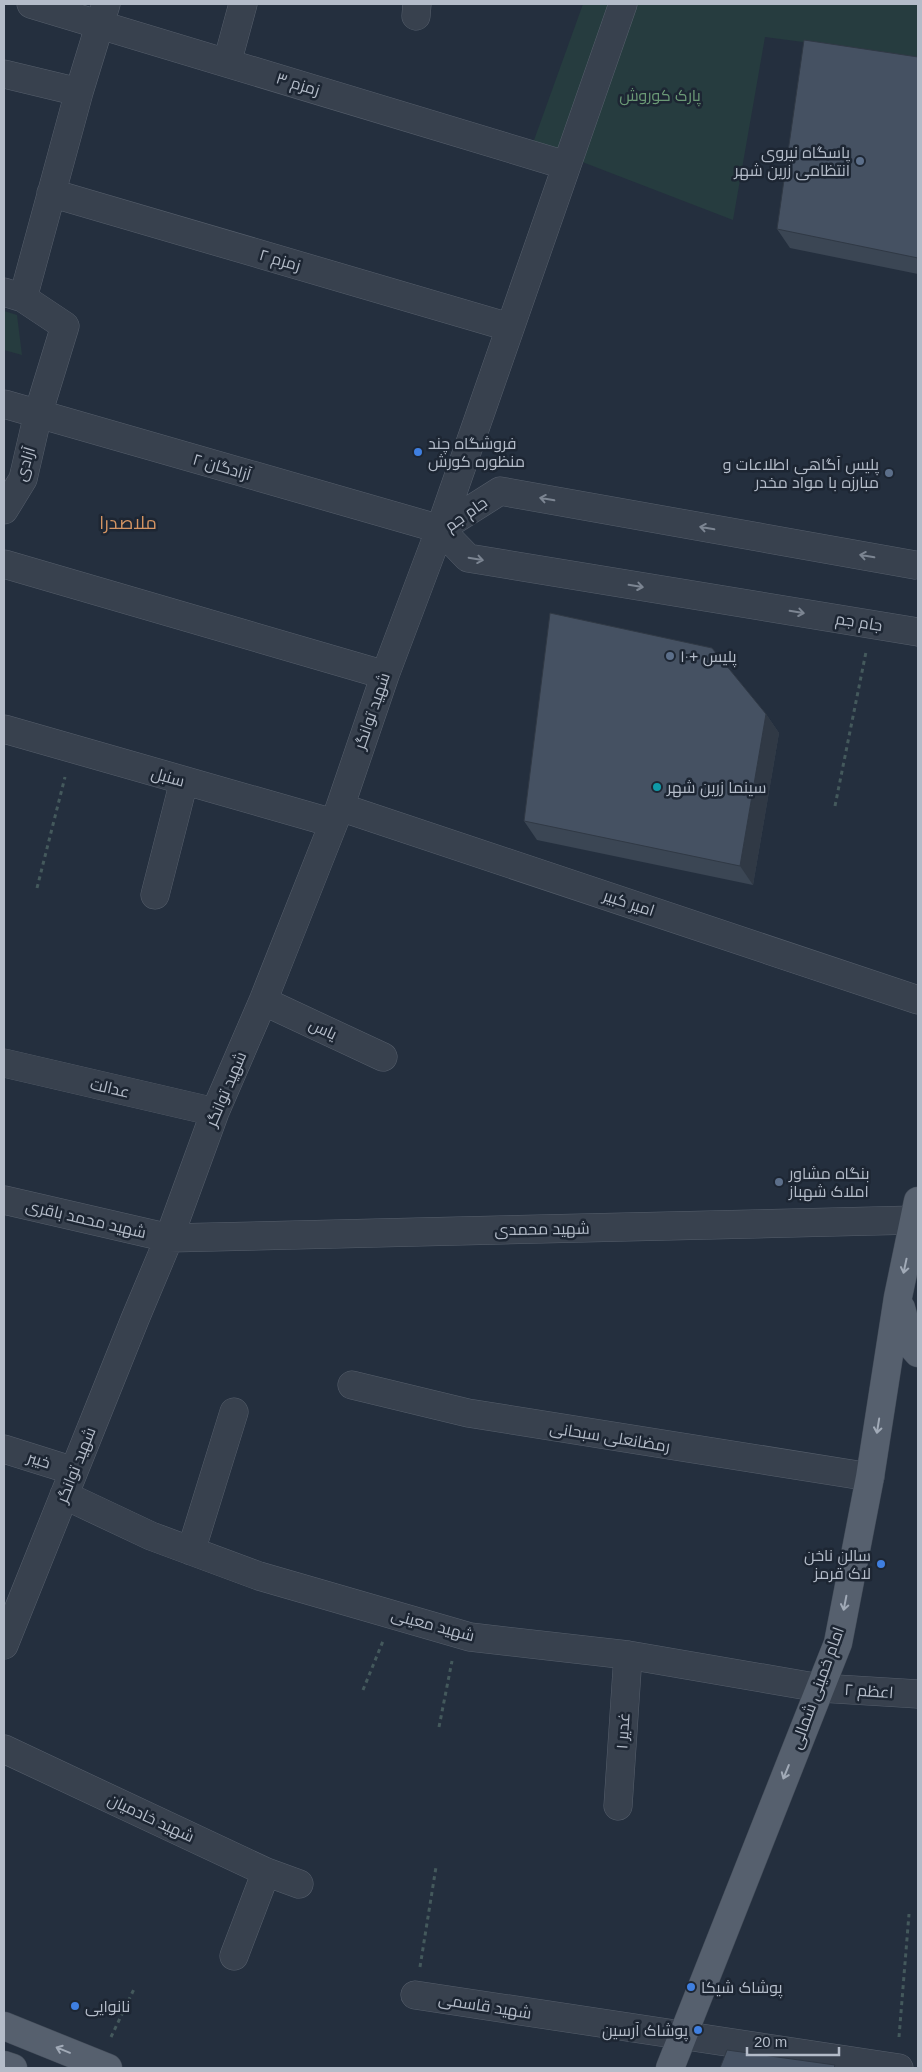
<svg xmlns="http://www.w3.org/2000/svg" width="922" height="2072" viewBox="0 0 922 2072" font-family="Arial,Cairo,sans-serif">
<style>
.green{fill:#263c3f}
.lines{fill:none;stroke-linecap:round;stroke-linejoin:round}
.minor-casing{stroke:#565f6c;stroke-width:29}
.major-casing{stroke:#414a57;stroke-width:29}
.path{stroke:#44595c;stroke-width:3;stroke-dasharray:4 4;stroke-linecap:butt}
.minor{stroke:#38414e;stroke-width:28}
.major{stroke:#56606e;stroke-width:28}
.wall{fill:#3b4654}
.shaded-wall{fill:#303945}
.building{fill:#455162;stroke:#303945}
.oneway{stroke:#7c8592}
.oneway2{stroke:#a1aab7}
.service-dot{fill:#5c6f8a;stroke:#1d2633;stroke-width:2}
.shop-dot{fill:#3f7fe0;stroke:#1d2633;stroke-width:2}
.culture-dot{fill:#0f9aa8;stroke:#1d2633;stroke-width:2}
.labels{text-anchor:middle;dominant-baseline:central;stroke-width:5;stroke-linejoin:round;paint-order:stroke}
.street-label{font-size:16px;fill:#b4bcc9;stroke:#1d2633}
.park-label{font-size:16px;fill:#6b9a76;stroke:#1d2633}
.poi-label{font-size:16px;fill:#b4bcc9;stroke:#1d2633;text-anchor:start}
.neighbourhood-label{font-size:18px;fill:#d59563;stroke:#1d2633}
</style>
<rect width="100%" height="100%" fill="#242f3e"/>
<path class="green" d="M583,4H918V57L765,37L733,220L533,143Z
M4,311L17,315L22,355L4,350Z"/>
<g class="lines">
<g class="minor-casing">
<path id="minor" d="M31,4L565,165
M416,16L417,4
M227,63L243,4
M4,74L79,92
M51,193L509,327
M4,292L23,298L65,326L38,414L23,479L4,510
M23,298L79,92L106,4
M4,404L440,529L468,558L918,632
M440,529L500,491L915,565
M4,564L385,675
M4,729L333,823
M340,807L918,1000
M155,895L184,781
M263,1001L383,1057
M4,1063L215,1112
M4,1200L169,1238L915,1220
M352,1385L468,1413L870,1477
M4,1449L74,1471
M64,1495L151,1536L259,1576L470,1637L628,1655L820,1688L918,1694
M191,1551L234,1412
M4,1645L135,1319L169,1238L215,1112L263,1001L340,807L385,675L440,529L623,4
M4,1749L266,1872L299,1884
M618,1806L628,1655
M234,1956L266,1872
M415,1995L899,2068"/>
</g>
<g class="major-casing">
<path id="major" d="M901,1308L911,1345L918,1353
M4,2026L108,2068
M4,2065L13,2068
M670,2068L838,1643L870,1477L898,1297L918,1201"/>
</g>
<path class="path" d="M835,806L866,652
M37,888L65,777
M363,1690L383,1641
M439,1727L452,1661
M420,1967L436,1867
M111,2037L135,1987
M899,2037L909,1914"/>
<use href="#minor" class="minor"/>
<use href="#major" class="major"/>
</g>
<path class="wall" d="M918,57V274L790,248L777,229Z
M766,714L779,733L753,885L537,840L524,821Z"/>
<path class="shaded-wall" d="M766,714L779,733L753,885L740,866Z"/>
<path class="building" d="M804,40L918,57V258L777,229Z
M550,613L712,648L766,714L740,866L524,821Z
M727,2050L835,2065L834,2068H720Z"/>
<defs><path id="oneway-shaft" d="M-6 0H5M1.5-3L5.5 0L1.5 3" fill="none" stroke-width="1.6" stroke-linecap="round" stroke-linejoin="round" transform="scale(1.25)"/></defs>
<g class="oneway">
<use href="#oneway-shaft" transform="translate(547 499) rotate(-170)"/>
<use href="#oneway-shaft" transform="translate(707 528) rotate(-170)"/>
<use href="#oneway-shaft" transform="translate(867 556) rotate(-170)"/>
<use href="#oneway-shaft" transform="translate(476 559) rotate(10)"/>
<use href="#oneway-shaft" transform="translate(636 586) rotate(9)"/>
<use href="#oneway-shaft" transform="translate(797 612) rotate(9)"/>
</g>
<g class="oneway2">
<use href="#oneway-shaft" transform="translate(905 1266) rotate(102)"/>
<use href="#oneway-shaft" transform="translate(878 1426) rotate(99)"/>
<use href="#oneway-shaft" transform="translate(845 1603) rotate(101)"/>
<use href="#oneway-shaft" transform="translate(786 1772) rotate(112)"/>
<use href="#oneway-shaft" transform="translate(63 2050) rotate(-158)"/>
</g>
<g class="service-dot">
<circle cx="860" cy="161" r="5"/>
<circle cx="889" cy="473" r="5"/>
<circle cx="670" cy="656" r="5"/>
<circle cx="779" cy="1182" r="5"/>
</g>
<g class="shop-dot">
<circle cx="418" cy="452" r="5"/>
<circle cx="881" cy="1564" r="5"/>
<circle cx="691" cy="1987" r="5"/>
<circle cx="75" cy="2006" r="5"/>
<circle cx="698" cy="2030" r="5"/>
</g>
<circle class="culture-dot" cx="657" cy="787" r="5"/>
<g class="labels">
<g class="street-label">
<text transform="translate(298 84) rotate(17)">زمزم ۳</text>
<text transform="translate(280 260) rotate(16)">زمزم ۲</text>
<text transform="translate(25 464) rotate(-73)">آزادی</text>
<text transform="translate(222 467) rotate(16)">آزادگان ۲</text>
<text transform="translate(466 514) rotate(-35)">جام جم</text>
<text transform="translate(859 622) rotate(9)">جام جم</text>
<text transform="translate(372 711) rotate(-71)">شهید توانگر</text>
<text transform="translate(168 777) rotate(16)">سنبل</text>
<text transform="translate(629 903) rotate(18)">امیر کبیر</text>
<text transform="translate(323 1029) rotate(25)">یاس</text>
<text transform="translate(110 1088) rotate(13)">عدالت</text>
<text transform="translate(226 1089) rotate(-67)">شهید توانگر</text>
<text transform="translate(86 1219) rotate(13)">شهید محمد باقری</text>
<text transform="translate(542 1229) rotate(-1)">شهید محمدی</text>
<text transform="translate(610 1437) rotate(9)">رمضانعلی سبحانی</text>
<text transform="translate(39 1460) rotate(18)">خیبر</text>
<text transform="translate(76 1465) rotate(-68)">شهید توانگر</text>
<text transform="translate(433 1625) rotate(15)">شهید معینی</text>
<text transform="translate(817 1688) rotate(-70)">امام خمینی شمالی</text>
<text transform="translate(869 1691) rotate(4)">اعظم ۲</text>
<text transform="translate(623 1731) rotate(-86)">غدیر ۱</text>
<text transform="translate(151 1818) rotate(25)">شهید خادمیان</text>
<text transform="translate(485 2006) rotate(9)">شهید قاسمی</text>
</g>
<g class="park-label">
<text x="660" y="95">پارک کوروش</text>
</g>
<g class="poi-label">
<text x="850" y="152" text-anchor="end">پاسگاه نیروی<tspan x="850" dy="18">انتظامی زرین شهر</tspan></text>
<text x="428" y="443">فروشگاه چند<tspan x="428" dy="18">منظوره کورش</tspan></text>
<text x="879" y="464" text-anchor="end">پلیس آگاهی اطلاعات و<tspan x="879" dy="18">مبارزه با مواد مخدر</tspan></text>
<text x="680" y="656">پلیس +۱۰</text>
<text x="667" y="787">سینما زرین شهر</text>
<text x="789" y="1173">بنگاه مشاور<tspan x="789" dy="18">املاک شهباز</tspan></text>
<text x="871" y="1555" text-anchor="end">سالن ناخن<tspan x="871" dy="18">لاک قرمز</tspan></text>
<text x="701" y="1987">پوشاک شیکا</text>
<text x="85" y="2006">نانوایی</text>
<text x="688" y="2030" text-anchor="end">پوشاک آرسین</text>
</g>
<g class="neighbourhood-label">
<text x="128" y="523">ملاصدرا</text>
</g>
</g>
<rect width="922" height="2072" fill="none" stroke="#b4bcc9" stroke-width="10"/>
<path d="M747 2047v8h92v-8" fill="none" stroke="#b4bcc9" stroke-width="2.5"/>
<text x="754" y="2047" font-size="15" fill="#b4bcc9" stroke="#1d2633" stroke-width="4" paint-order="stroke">20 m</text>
</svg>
